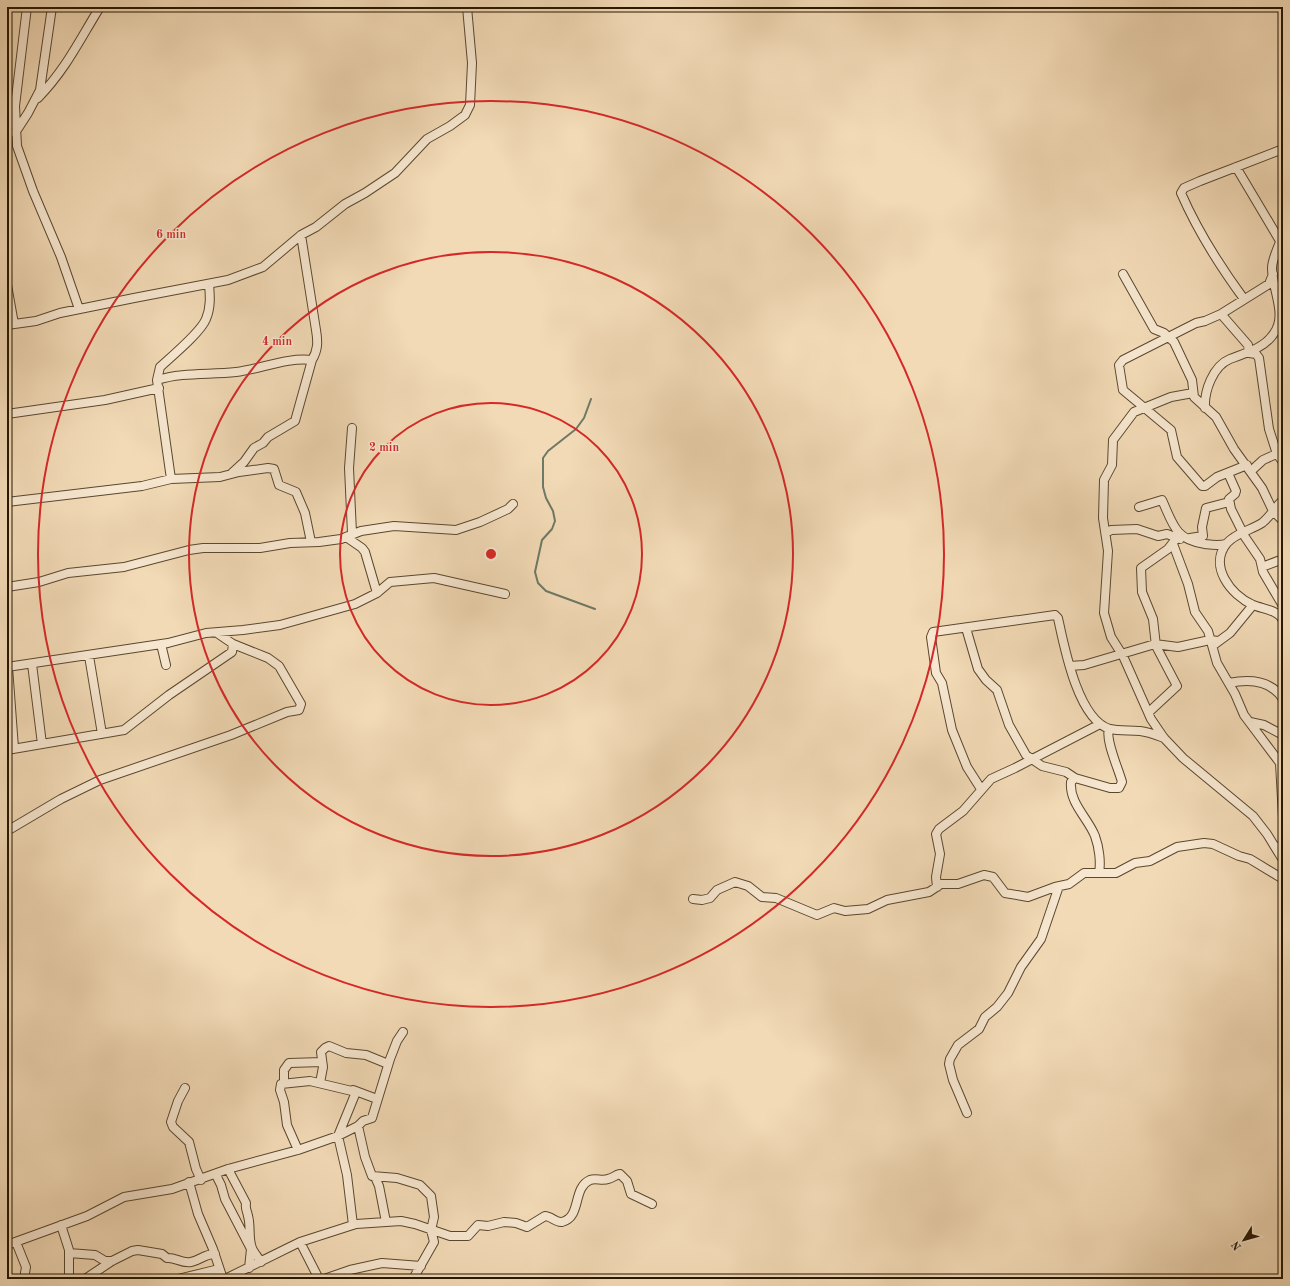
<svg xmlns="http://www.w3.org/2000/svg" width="1290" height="1286" viewBox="0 0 1290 1286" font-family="'Old Standard TT',serif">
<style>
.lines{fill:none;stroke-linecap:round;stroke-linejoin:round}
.stream{stroke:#6d7967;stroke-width:2}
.street-casing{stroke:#5a482e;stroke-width:10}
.street{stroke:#f7e7d0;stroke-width:8}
.ring{fill:none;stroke:#d62828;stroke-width:2}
.centre{fill:#d62828;stroke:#f7e7d0;stroke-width:2}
.ring-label{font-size:12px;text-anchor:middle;font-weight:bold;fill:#d62828;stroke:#f7e7d0;stroke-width:3;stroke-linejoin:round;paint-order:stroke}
</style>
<rect width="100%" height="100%" fill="#f2dab6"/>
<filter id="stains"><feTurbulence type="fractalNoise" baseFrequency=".005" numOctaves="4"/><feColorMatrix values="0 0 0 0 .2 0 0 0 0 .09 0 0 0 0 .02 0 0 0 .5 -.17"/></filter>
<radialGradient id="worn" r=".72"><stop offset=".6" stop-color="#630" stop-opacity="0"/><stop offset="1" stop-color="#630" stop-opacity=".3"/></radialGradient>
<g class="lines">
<path class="stream" d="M591,399L584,418L576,429L548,451L543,458V487L546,498L553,511L555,521L552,529L542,540L535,572L538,583L546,591L595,609"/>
<g class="street-casing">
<path id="street" d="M27,7L15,106L17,146L33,191L61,257L79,309
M38,98C66,69 79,41 100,7
M15,133L28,113L40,90L52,7
M1236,167L1283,246
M1123,274L1154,329L1164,333L1174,342L1192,380L1194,397L1216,417L1234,449L1262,488L1273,511L1283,521
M7,285L14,324
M1244,299C1219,265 1198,232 1181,193L1184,188L1200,181L1283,149
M1221,314L1248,345L1249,353L1256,354L1259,358L1269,429L1277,454L1283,462
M7,325L36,321L60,313L134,298L228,280L263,267L301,235L316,227L345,204L365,193L395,173L427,139L450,126L465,115L470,105L472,63L467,7
M157,380C183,372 209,375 236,372C261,369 287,357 312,360
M1193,393L1171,397L1134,412L1113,440L1112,465L1104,480L1103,518L1108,551L1104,613L1111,637L1123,656L1151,719L1164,738L1183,758L1253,816L1267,834L1283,860
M1205,408C1204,391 1213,366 1230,359C1245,353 1262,349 1272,336C1289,316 1272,291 1272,268C1272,260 1277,250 1280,242
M7,414L105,400L159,388
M352,428L349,468L352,533
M1247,465L1217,477L1205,486H1202L1177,457L1171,430L1123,390L1119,365L1123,360L1196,323L1205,321L1221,314L1269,284L1273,274
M1251,471L1263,460L1283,451
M232,473L244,462L254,448L263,443L268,437L295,421L312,360C318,350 318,342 316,330L301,235
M1228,473L1236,491L1235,494L1229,499L1231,509L1245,537L1260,559L1263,572L1283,606
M171,479L157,380L160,367C172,356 201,332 206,319C211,307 210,296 209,284
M1283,500C1275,507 1270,517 1262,523C1251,530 1236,533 1227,543C1208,566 1231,595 1253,605C1263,609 1278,610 1283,620
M7,502L142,486L171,479L220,477L239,472L268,468L274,469L279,485L296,492L305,513L311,542
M1139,507L1162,500C1173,524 1175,540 1205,544C1213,545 1218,546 1226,544
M1106,533L1111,530L1137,529L1158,536L1167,534L1180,539
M346,537L362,548L365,552L377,593
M1190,538L1203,536L1202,527L1206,508L1229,502
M1173,544L1188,584L1195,612L1208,631L1217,663L1235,694L1244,715L1280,763L1283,817
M1262,567L1283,559
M7,587L39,582L68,573L124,567L189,550L203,548H260L290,543L319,542L341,539L361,531L394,526L456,530L480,522L508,509L513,504
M966,628L978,669L986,680L997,690L1009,725L1026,755L1042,766L1066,772L1075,778L1110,788H1119L1122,782C1119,770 1105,740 1109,729
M161,644L166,665
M1215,644L1230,633L1253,605
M89,656L102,734
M32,664L42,744
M1070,666L1084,665L1155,644L1178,647L1210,640L1218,641
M7,667L168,643L206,633L243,630L280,625L355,604L377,593L390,582L434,578L505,594
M8,667L14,748
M1229,683C1249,679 1271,680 1283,699
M1149,712L1177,686L1156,646L1153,619L1142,592L1141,568L1168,549L1179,535
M1250,722L1264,725L1283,735
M7,750L124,730L169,695L232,652L233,644
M1075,778L1071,782C1069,803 1088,818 1095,836C1099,847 1101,862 1099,873
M981,789L967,767L952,730L942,683L936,673L931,637L933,632L1055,615L1058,618C1064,646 1078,720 1110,729C1119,731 1130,730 1140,731C1149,732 1156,735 1164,738
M7,831L61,799L100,780L231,735L287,712L299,710L301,704L279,666L268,658L233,644L217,633
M1276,848L1283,845
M937,887L936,877L940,854L936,834L939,829L963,811L991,779L1015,768L1100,724
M693,899L702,900L710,898L717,890L735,882L748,886L762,897L776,898L817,915L834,908L845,911L868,909L887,900L929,892L941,884H958L984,875L993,877L1005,893L1028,897L1055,887L1069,884L1084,873H1116L1135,863L1150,861L1177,847L1204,843L1213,844L1239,856L1250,859L1283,879
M284,1083V1070L289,1063L322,1062
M320,1083L323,1067L321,1052L325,1048L329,1046L346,1053L366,1055L388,1064
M185,1088L178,1101L171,1122L173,1127L189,1142L196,1169L201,1180
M967,1113L953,1080L949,1064L950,1059L958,1045L979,1029L985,1017L997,1007L1008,993L1021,967L1041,939L1059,886
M358,1126L365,1157L372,1176L397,1178L420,1185L431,1196L434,1217L431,1230L434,1242L413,1279
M298,1150L287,1125L284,1102L280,1090L281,1084L310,1081L356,1092L353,1090L377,1099
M228,1169L246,1203C245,1209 247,1210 248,1216C251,1226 248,1238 252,1248C254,1253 258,1257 261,1262
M216,1175L221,1185L225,1199L251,1249L249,1268
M375,1177L379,1186L386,1222
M189,1182L198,1214L213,1249L223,1279
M61,1225L69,1250V1279
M353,1225L347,1175L338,1136L356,1092
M16,1242L26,1267L24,1279
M300,1242L319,1279
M7,1245L87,1216L124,1197L172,1189L228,1169L298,1150L338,1136L358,1126L363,1121L372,1118L390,1059L397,1041L403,1032
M69,1253L95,1255L105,1261H112
M85,1279L112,1261L132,1251L138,1250L162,1254L167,1258C175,1257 182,1264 191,1262C201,1260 204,1254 215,1254
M178,1279L219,1269
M225,1279L300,1242L356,1224L401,1221L415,1224L450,1236H468L478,1225L488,1226L504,1222L516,1223L527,1227L545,1216C551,1216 556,1223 562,1222C582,1217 572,1188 590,1180C595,1178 603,1181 608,1179C613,1178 615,1175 620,1174L627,1181L631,1194L652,1204
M324,1279L350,1270L382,1263L421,1266"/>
</g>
<use href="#street" class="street"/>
</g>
<g class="ring">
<circle cx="491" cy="554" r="151"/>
<circle cx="491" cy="554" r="302"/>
<circle cx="491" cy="554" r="453"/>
</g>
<circle cx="491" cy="554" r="6" class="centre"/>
<g class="ring-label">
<text x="171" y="238">6 min</text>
<text x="277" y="345">4 min</text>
<text x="384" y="451">2 min</text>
</g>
<rect width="1290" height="1286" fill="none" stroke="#f2dab6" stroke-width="24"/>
<rect x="8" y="8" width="1274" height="1270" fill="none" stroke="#271701" stroke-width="2"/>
<rect x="12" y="12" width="1266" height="1262" fill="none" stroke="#271701"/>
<g transform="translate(1244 1240) rotate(233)" stroke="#f7e7d0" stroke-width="3" paint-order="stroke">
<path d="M0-3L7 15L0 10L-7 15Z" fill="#271701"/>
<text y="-6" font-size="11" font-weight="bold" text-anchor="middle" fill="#271701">N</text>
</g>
<rect width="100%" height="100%" filter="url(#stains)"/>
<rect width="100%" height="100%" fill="url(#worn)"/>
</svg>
